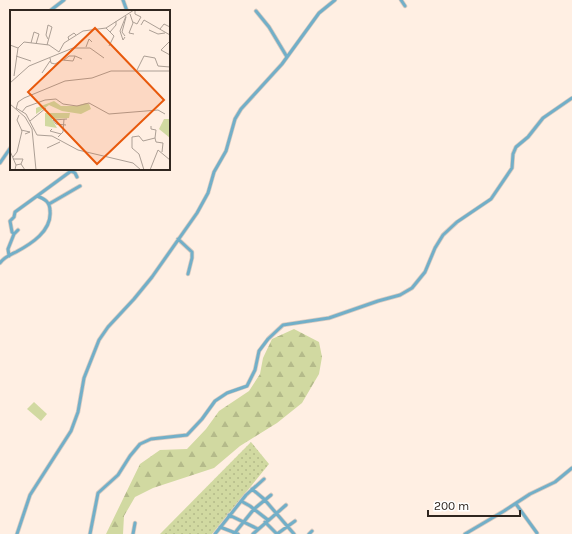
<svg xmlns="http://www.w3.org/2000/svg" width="572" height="534" viewBox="0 0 572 534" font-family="Karla,sans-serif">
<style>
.grass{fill:url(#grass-dots)}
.forest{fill:url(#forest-firs)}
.garden{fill:#d1d9a1}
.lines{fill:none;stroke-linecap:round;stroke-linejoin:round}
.minor-casing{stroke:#dacbc0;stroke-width:4.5}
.minor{stroke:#72afc8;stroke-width:3}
.inset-road{fill:none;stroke:#ac9f95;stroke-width:1}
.view{fill:#e8590c;fill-opacity:0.15;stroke:#e8590c;stroke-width:2}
.inset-edge{fill:none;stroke:#30261f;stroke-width:2}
</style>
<defs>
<pattern id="grass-dots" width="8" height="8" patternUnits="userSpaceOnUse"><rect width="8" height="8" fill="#d1d9a1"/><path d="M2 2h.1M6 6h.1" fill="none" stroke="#b4ba8a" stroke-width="1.8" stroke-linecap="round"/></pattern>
<pattern id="forest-firs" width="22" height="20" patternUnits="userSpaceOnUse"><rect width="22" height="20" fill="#d1d9a1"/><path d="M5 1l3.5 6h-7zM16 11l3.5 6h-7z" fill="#b4ba8a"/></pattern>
</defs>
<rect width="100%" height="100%" fill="#ffefe3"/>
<path class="grass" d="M251,442L269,464L212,534H160Z"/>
<path class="forest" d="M294,329L319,342L322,357L319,374L302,403L277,423L240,446L214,468L153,488L135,497L124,516L123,534H106L140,464L160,450L187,449L206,429L219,411L249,391L260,374L263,358L272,339Z"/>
<path class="garden" d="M34,402L47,414L41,421L27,409Z"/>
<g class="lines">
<g class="minor-casing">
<path id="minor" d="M123,0L127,11
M401,0L405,6
M51,10L64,0
M256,11L269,27L287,57
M0,163L11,147
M49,204L80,186
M14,234L18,230
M178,239L192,252V258L188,274
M9,256L8,249L14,234L12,232L10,221L14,217L15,212L37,196
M0,263C4,257 10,255 16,252C31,244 52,231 50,211C50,202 45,199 37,196L71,171L75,173L77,177
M252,489L264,499L294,534
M241,501L250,506L268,520
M516,504L537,533
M229,515L258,529
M265,522L277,534
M220,527L238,534
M17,534L30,495L71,431L78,412L84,378L99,340L108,327L134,299L152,277L197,213L208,193L214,172L226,151L235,119L241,109L282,64L319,13L335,0
M90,534L98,493L118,475L130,456L140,444L151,439L187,435L202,419L215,401L227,393L247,386L255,370L259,351L268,339L283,325L329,318L378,301L400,295L412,288L425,272L435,248L443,235L457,222L491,199L512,168L513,154L516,147L528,137L543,118L572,98
M133,534L135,523
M215,534L246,495L264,479
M234,534L254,509L271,495
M253,534L286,505
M277,534L295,521
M309,534L312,531
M465,534L504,511L530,494L555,482L572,468"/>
</g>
<use href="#minor" class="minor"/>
</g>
<g transform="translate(10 10)">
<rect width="160" height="160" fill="#ffefe3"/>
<path d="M35,103H60L59,108L42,109L47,118L35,116Z" fill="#d1d9a1"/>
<path d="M44,91L51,96H66L76,93L79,94L81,99L71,104L52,101L39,95L26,104V98ZM154,109H160V128L149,119Z" fill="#d1d9a1"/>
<path class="inset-road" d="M120,4L123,13L119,23L124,24M0,12V27M123,12L127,14L131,7L125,4V0M131,15L134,10L160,25M96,18L104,26L99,36M150,19L154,14L160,17M139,20L148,24L155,23M100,22L106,15V11M115,26L112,22L116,7M115,27L113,30L110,21L116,6M59,30L58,27L64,23L66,25M160,31L151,40L160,45M21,33L24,22L29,24L26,34M0,35L8,38L14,32L39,35L49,42M37,35L42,17L38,15L36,25L38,29M76,37L79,29L82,32M49,42L54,33L73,21L96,18L124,0M6,46L21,51M40,48L41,53L45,54L52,50L63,51L65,46L72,49M54,50L59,46H65M127,60L134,46L145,48L148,56L160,57M32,63L40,51M4,66L8,38M0,73L19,56L63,38H80L94,48M0,94L15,107L22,119L26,160M6,98L16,104L27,125L42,126L68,140L123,153L131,160M6,99L8,92L14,88L55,71L82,68L101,61H160M12,102L16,97L35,90L46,89L53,94L67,96L79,93L99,104L148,100L155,104M20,111L36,98M56,115L46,114L43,110L57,109M42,119L40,121L51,124M11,120L20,122L15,124M48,127L53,122L54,109M145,128L146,132L153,133L152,142M37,138L50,132M0,141L6,155L5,160M3,147L7,142L12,121L7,110L9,105M3,149H13L11,154M6,155L11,154L15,160M134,160L129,144L122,138V127L129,126L133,131L145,128L146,120L141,119V116M140,160L148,140L160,150"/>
<path class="view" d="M85,18L154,90L87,154L18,82Z"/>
<rect width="160" height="160" class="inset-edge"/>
</g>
<path d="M428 510v6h92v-6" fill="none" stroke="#30261f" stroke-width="2"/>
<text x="434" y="510" font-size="12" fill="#30261f" stroke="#ffffff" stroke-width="3" paint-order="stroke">200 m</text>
</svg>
